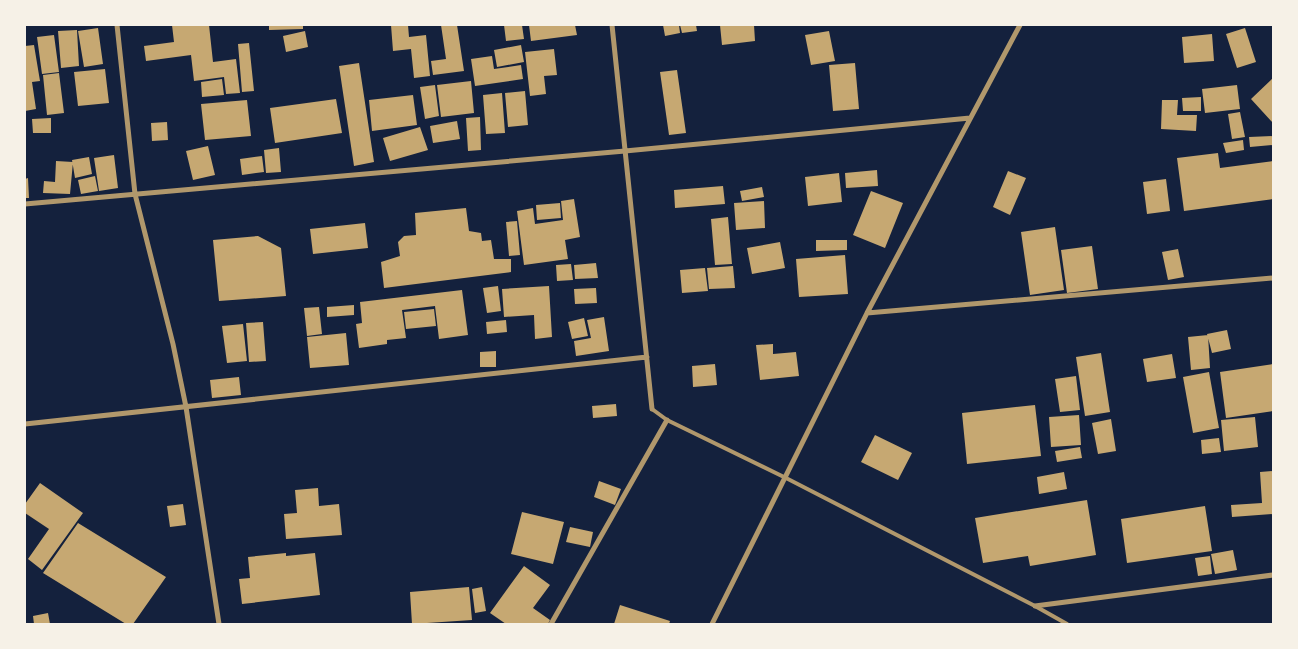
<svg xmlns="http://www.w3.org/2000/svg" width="1298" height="649" viewBox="0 0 1298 649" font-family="'Titillium Web',sans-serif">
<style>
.building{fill:#c6a872}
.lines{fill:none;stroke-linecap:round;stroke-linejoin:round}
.service{stroke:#b1986c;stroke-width:4}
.minor{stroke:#b1986c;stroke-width:5}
</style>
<rect width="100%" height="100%" fill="#14213d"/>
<path class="building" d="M172,25H209L213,62L236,59L240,93L226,94L224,77L194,81L191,55L146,61L144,46L174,42Z
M269,25H303V29L269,30Z
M391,25H408L409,37L426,35L430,76L414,78L411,49L393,51Z
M441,25H457L464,71L433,75L431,61L446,59Z
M504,25H522L524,39L506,41Z
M529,25H575L577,35L531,41Z
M663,25H679L680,33L665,36Z
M680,25H696L697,31L682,33Z
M720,25H754L755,41L722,45Z
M98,28L103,64L84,67L78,31Z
M1245,28L1256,62L1237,68L1226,34Z
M77,30L79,66L61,68L58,31Z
M305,31L308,47L286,52L283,36Z
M829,31L835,61L811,65L805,35Z
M1212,34L1214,61L1184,63L1182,37Z
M54,35L59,72L42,74L37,37Z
M249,43L254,91L242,92L238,44Z
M34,45L40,81L32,82L36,109L25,111V46Z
M521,45L524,62L497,67L494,50Z
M554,49L557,75L544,76L546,94L530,96L525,52Z
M492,56L494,69L521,65L523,79L475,86L471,59Z
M359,63L374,162L354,166L339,66Z
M855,63L859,109L833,111L829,65Z
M105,69L109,103L78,106L74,72Z
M677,70L686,133L669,135L660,72Z
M59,73L64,113L47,115L43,75Z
M1273,78V123L1251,99Z
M222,79L224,95L202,97L201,82Z
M471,81L474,113L441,117L437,85Z
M435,85L439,116L425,119L420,87Z
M1237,85L1240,109L1205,113L1202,89Z
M525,91L528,125L508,127L505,93Z
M502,93L505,133L486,134L483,95Z
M413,95L417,125L372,131L369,100Z
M1201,97V111H1183L1182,98Z
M336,99L342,133L275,143L270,108Z
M247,100L251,136L205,140L201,104Z
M1162,100H1178L1177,115H1197L1196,131L1161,129Z
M1240,112L1245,137L1232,139L1228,114Z
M480,117L481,150L468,151L466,118Z
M51,118V133H33L32,119Z
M457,121L460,139L433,143L430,126Z
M167,122L168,140L152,141L151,123Z
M420,127L428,150L390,161L383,138Z
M1273,136V145L1250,147L1249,137Z
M1243,140L1244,150L1226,153L1223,143Z
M208,146L215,175L193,180L186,151Z
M279,148L281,172L266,173L264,150Z
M1218,153L1220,168L1273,161V199L1184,211L1177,158Z
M114,155L118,188L99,191L94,158Z
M262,156L264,172L242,175L240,159Z
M89,157L92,174L75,178L72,160Z
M56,161L73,162L70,194L43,193L44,181L55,182Z
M877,170L878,186L846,188L845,173Z
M1008,171L1026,178L1010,215L993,207Z
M839,173L842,202L808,206L805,177Z
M95,176L98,191L81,194L78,180Z
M28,178L29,198H25V179Z
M1166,179L1170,211L1147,214L1143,182Z
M723,186L725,204L675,208L674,190Z
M762,187L764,197L742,201L740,191Z
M871,191L903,203L885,248L853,235Z
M574,199L580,237L565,240L568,259L524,265L517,211L533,208L535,224L563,220L561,201Z
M764,201L765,228L736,230L734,203Z
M560,203L561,218L537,220L536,205Z
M466,208L469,231L481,233L482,241L491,240L494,259H511V272L384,288L381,262L400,256L398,242L404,236L416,235L415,213Z
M728,217L732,264L715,265L711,219Z
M517,221L520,255L509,256L506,222Z
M365,223L368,248L313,254L310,229Z
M1055,227L1064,290L1030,295L1021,232Z
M258,236L281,248L286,296L219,301L213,240Z
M816,240H847V250L816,251Z
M780,242L785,268L752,274L747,248Z
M1092,246L1098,289L1067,293L1061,250Z
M1178,249L1184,277L1168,280L1162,252Z
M845,255L848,294L799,297L796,259Z
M596,263L598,278L575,279L574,265Z
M571,264L573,280L557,281L556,265Z
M733,266L735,288L709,289L707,268Z
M705,268L708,291L682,293L680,270Z
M498,286L501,311L487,313L483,288Z
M549,286L552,337L535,339L534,315L504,317L502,289Z
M596,288L597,303L575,304L574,289Z
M462,290L468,335L439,339L435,306L402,310L406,338L387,340V344L359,348L356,324L362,323L360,302Z
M354,305V315L327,317V307Z
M319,307L322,334L307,336L304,308Z
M434,309L436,326L406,329L404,312Z
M604,317L609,351L576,356L574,341L591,338L587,320Z
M584,318L588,336L572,339L568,322Z
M506,320L507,332L487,334L486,322Z
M263,322L266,361L249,362L246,323Z
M243,324L247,361L227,363L222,326Z
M1227,330L1231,349L1212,353L1207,334Z
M346,333L349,365L310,368L307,337Z
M1208,335L1210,368L1191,370L1188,337Z
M773,344V354L796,352L799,376L760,380L756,345Z
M496,351V367H480V352Z
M1101,353L1110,412L1085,416L1076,357Z
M1172,354L1176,378L1147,382L1143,359Z
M715,364L717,385L693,387L692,366Z
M1273,364V411L1226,418L1220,372Z
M1209,372L1219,428L1193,433L1183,377Z
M1076,376L1080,410L1060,412L1055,379Z
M239,377L241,395L212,398L210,380Z
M616,404L617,416L593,418L592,406Z
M1035,405L1041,456L967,464L962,413Z
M1079,415L1081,445L1051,447L1049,417Z
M1255,417L1258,447L1224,451L1221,420Z
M1111,419L1116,451L1098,454L1092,423Z
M875,435L912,453L898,480L861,462Z
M1219,438L1221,452L1202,454L1201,440Z
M1080,447L1082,458L1057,462L1055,451Z
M1273,471V514L1232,517L1231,505L1262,503L1260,472Z
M1064,472L1067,489L1039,494L1037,477Z
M599,481L621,489L615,505L594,497Z
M40,483L83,513L42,570L28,559L49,529L25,513V504Z
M318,488L319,506L339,504L342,535L286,539L284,514L297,513L295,490Z
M1087,500L1096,555L1030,566L1028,556L983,563L975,518Z
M183,504L186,525L170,527L167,506Z
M1205,506L1212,551L1127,563L1121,519Z
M522,512L564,522L553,564L511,554Z
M78,523L166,577L133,624H126L43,573Z
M570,527L593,532L590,547L566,542Z
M1233,550L1237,570L1215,574L1211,554Z
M286,553V556L315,553L320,595L242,604L239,579L250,578L248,557Z
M1210,556L1212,574L1198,576L1195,558Z
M524,566L550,585L533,608L550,620L548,624H506L490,613Z
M469,587L472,620L412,624L410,592Z
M482,587L486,611L475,613L472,589Z
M620,605L670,621L669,624H614Z
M48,613L50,624H34L33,616Z"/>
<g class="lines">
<path class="service" d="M652,409L667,420L786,478L1035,606L1067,624"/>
<path class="minor" d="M117,25L135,194L173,344L186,407L219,624
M612,25L652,409
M25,204L625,151L970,118
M867,313L1273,278
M25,424L647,357
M1035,606L1273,575
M551,624L667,420
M712,624L867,313L1020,25"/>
</g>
<rect width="1298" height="649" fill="none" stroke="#f6f1e7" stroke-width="52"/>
</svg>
